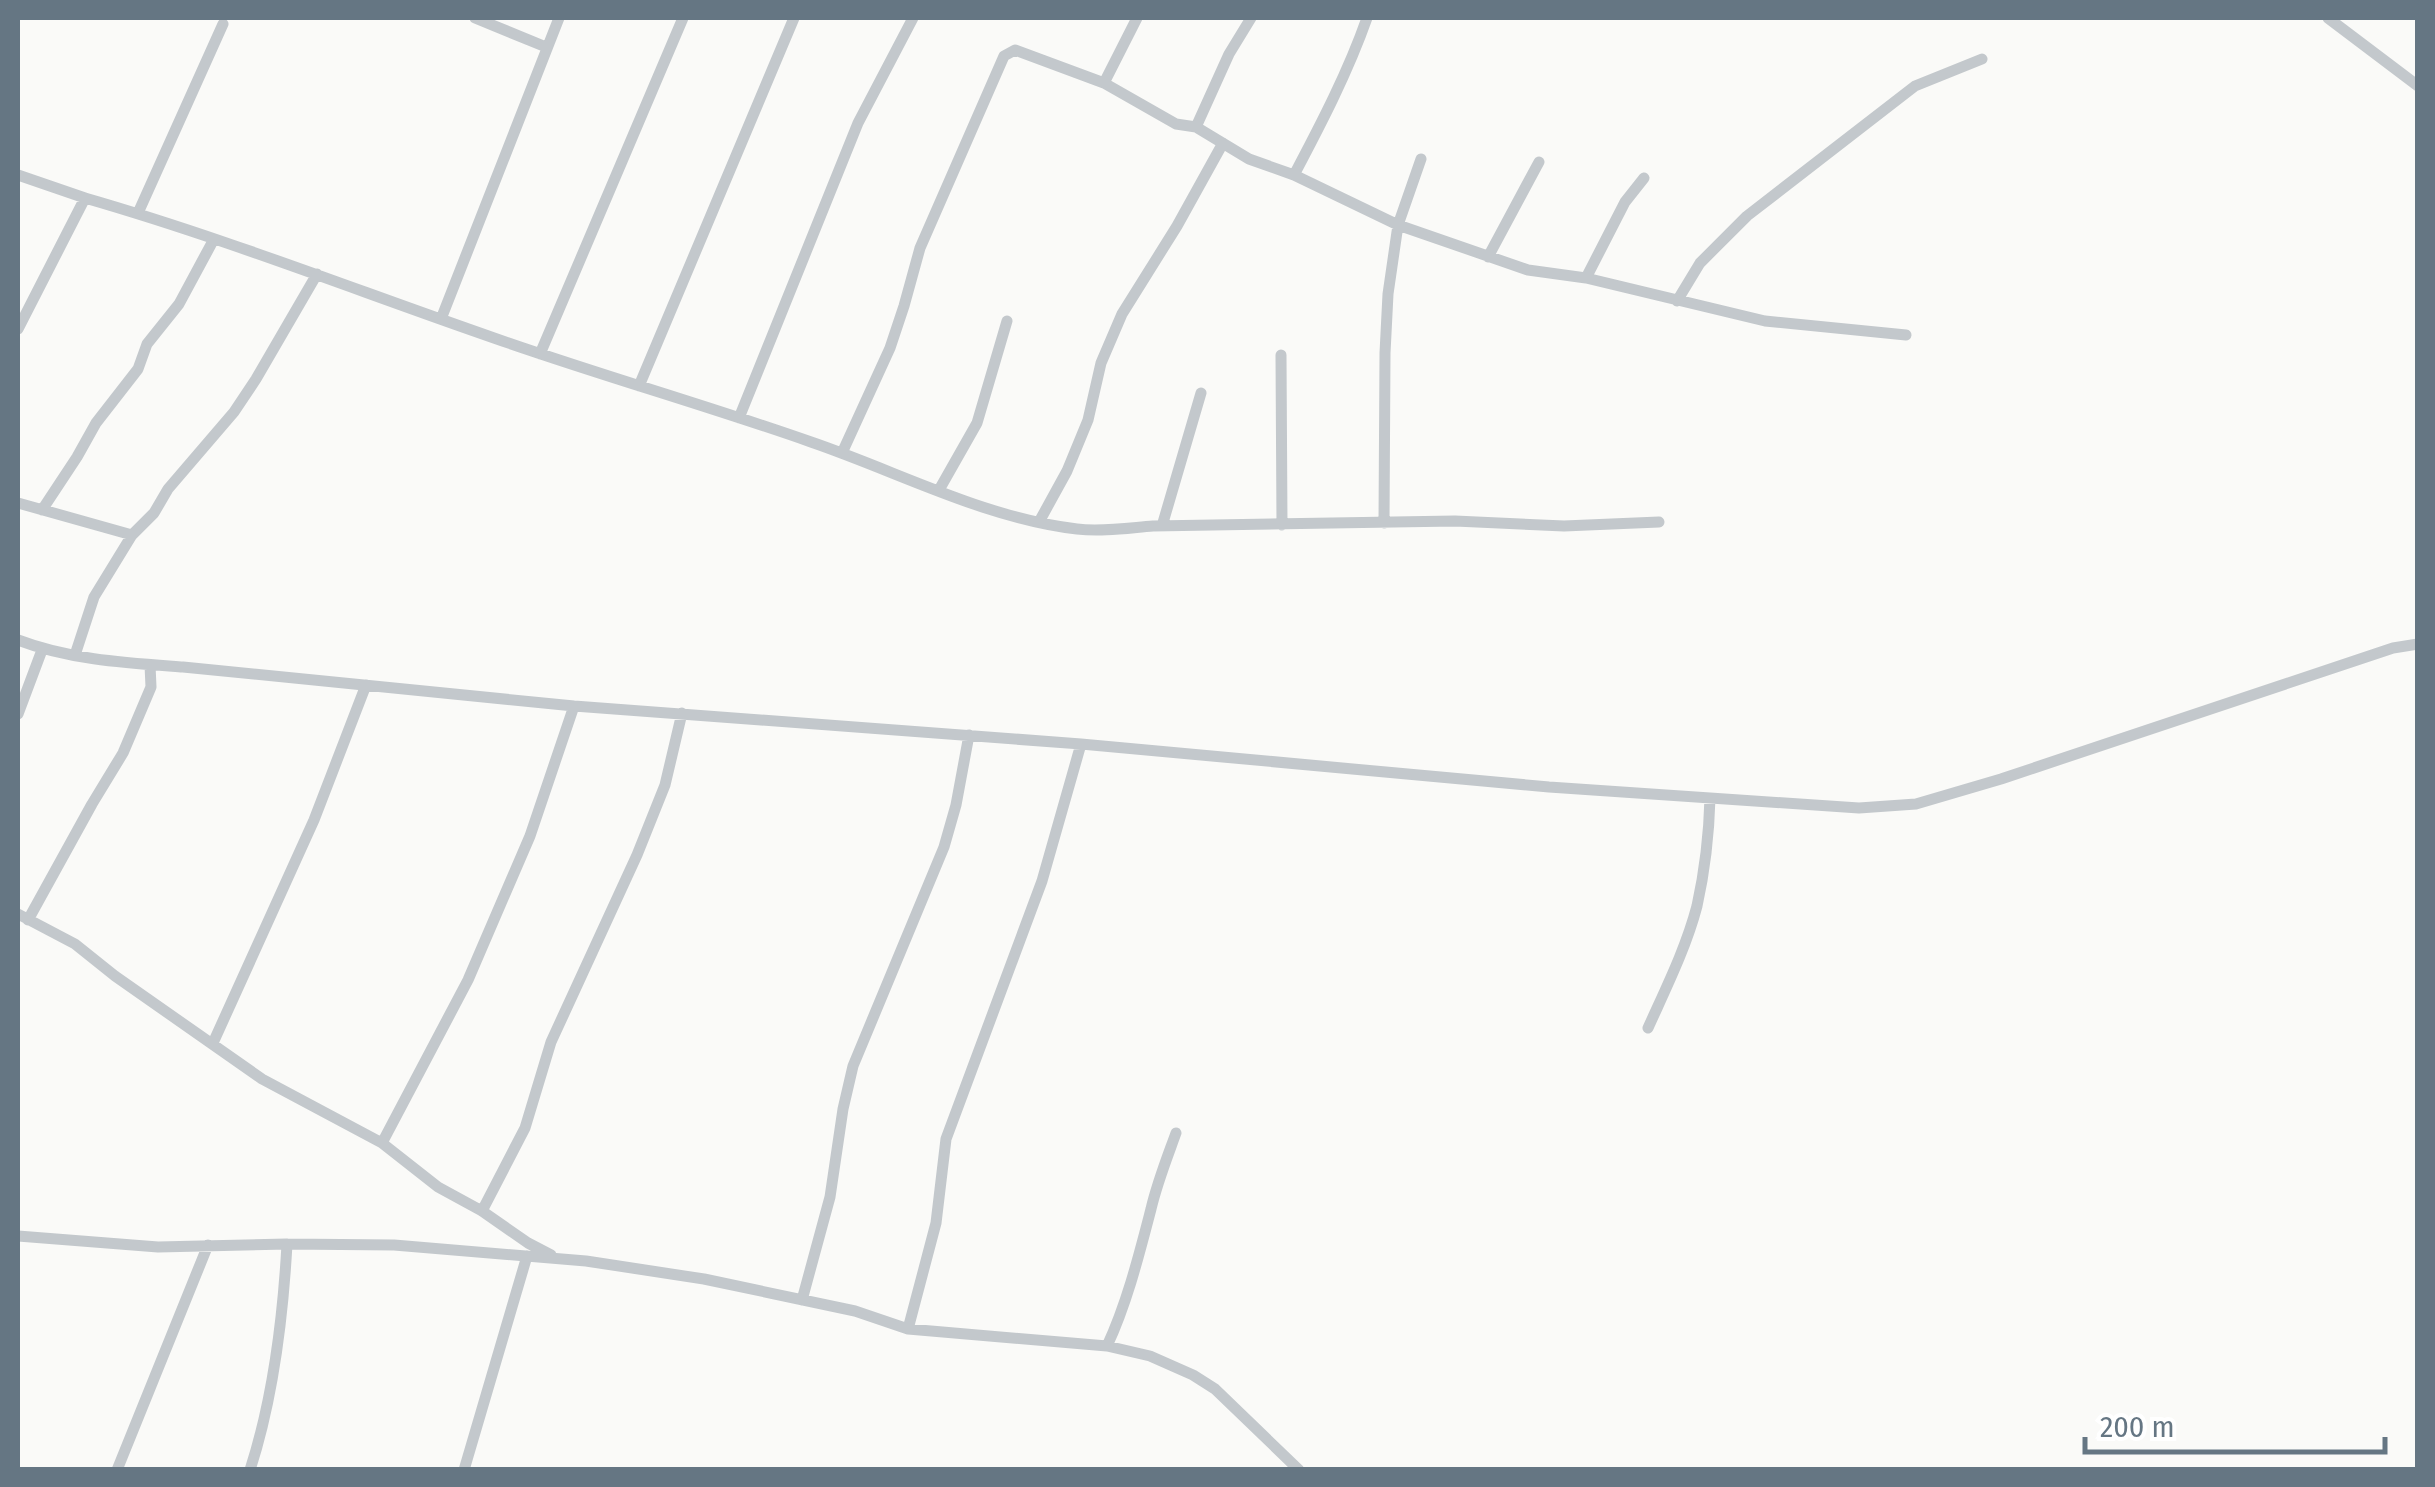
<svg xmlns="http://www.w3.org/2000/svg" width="2435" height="1487" viewBox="0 0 2435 1487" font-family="'Fira Sans Condensed',sans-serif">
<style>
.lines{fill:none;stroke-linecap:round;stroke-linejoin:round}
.street{stroke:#c3c8cc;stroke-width:11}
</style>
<rect width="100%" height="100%" fill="#fafaf8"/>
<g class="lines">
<path class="street" d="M475,18L546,47
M2328,18L2418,86
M1104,83L1137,18
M1196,127L1229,54L1251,18
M18,175L85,198L18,329
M1294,175C1321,124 1348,72 1367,18
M85,198C224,238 358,291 494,338C599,375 706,405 811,442C899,472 984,518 1077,529C1102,532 1128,528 1153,526L1455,521L1564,526L1659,522
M138,213L223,24
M1488,257L1539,162
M1586,278L1625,202L1644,178
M1677,301L1700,263L1747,216L1915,86L1982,59
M441,319L559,18
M540,354L683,18
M1281,355L1282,525
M639,386L794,18
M739,418L858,123L913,18
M842,453L890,348L904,306L920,248L1004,56L1015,50L1104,83L1176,124L1196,127L1249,159L1294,175L1398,225L1528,270L1586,278L1765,321L1906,335
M939,490L977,423L1007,321
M18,503L132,535L94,597L75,655
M42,510L77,457L96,423L138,369L147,344L179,304L214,239
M1039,522L1067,471L1088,420L1101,363L1122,314L1177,226L1223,143
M1384,523L1385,353L1388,294L1398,225L1421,159
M1162,526L1201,393
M132,535L154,513L168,489L234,412L256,379L317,274
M18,640C70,660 128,663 183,667L574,706L1081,744L1549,787L1859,808L1916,804L2001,779L2393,648L2418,644
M18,714L42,650
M18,914L75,944L115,976L262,1079L382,1143L438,1187L482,1211L528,1243L551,1255
M28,920L92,804L123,753L151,687L150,665
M1648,1028C1666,988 1686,948 1697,906C1705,870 1709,835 1710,798
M213,1043L314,820L366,685
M382,1143L468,980L530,836L574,706
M482,1211L525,1128L551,1042L637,855L665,785L682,713
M18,1236L158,1247L287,1244L394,1245L586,1261L704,1279L855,1311L908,1329L1107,1346L1150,1356L1193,1375L1215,1389L1299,1470
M802,1300L830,1197L843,1109L853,1066L944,847L956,805L969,735
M908,1329L936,1223L946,1139L1042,881L1081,744
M1107,1346C1127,1303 1139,1255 1151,1209C1157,1183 1167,1158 1176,1133
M117,1470L208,1245
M250,1470C273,1399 283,1317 287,1244
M464,1470L527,1256"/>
</g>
<rect width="2435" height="1487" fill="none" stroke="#657683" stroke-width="40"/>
<path d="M2085 1437v15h300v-15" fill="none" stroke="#657683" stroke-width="5"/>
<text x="2100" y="1437" font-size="30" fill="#657683" stroke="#ffffff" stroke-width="8" paint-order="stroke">200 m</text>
</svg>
